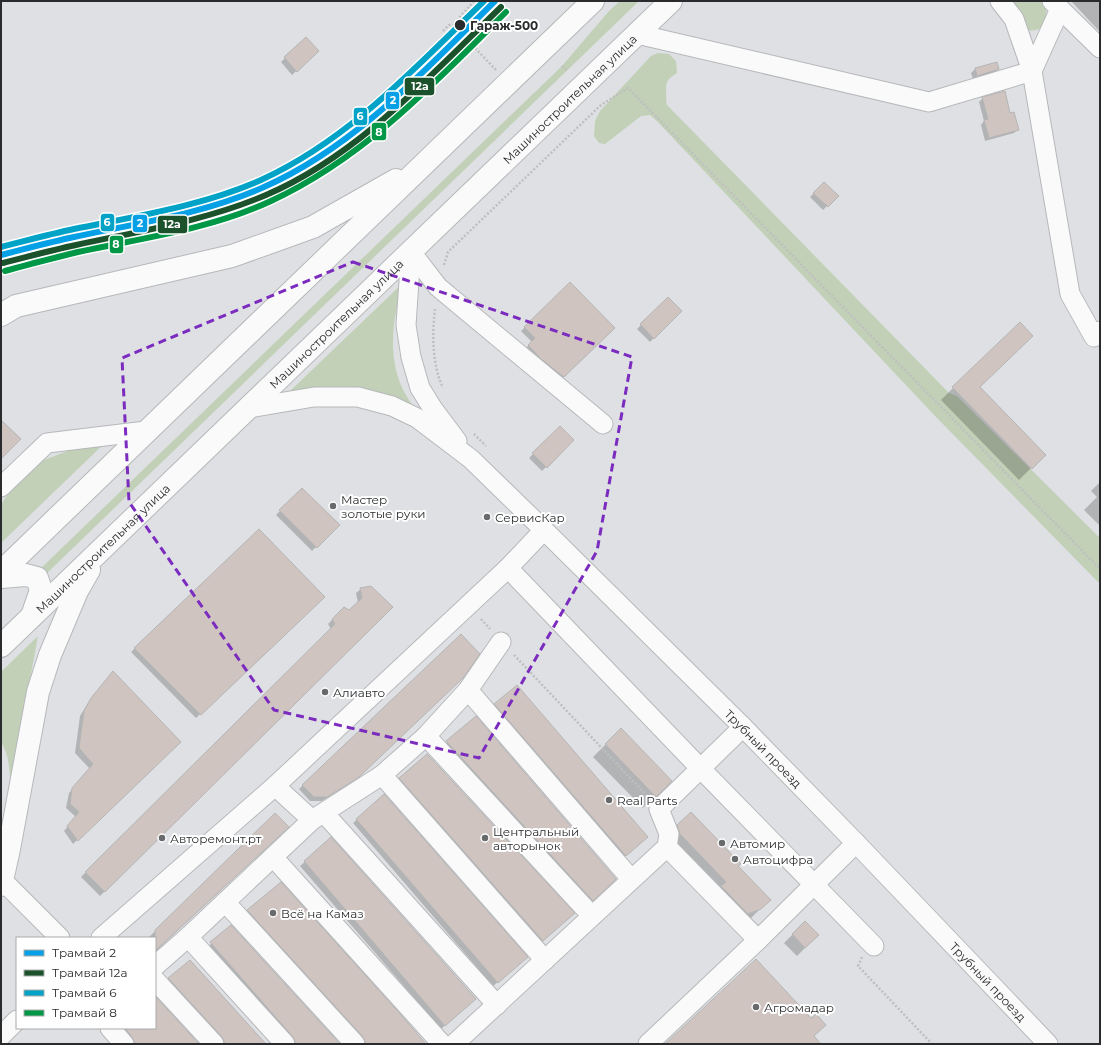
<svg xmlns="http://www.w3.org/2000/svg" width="1101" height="1045" viewBox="0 0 1101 1045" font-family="Montserrat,sans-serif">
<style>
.green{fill:#c1d0b6}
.shadow{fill:#0003}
.building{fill:#cfc4c0;stroke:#b5b5b6}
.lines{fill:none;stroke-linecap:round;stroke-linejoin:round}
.minor-casing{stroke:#b6b8ba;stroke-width:21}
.major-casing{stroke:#b6b8ba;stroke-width:24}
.path{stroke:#bfbfbf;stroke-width:2.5;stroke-dasharray:2 2;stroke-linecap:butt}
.minor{stroke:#fafafb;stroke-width:19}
.major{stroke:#fafafb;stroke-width:22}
.tram-1-casing{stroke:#fff;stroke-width:9}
.tram-2-casing{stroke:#fff;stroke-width:9}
.tram-3-casing{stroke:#fff;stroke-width:9}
.tram-4-casing{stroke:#fff;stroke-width:9}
.tram-1{stroke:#06a0e6;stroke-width:6}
.tram-2{stroke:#1b522b;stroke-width:6}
.tram-3{stroke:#02a3c6;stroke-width:6}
.tram-4{stroke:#009746;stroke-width:6}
.marked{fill:none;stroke:#7b2cbf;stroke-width:3;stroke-dasharray:8 5;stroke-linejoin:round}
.stop-dot{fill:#292b2c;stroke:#fff;stroke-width:1.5}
.poi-dot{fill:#686a6c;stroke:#fff;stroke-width:1.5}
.labels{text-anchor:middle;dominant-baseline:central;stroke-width:4;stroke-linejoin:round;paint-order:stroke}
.stop-label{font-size:12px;font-weight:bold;fill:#292b2c;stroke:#fff;text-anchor:start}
.street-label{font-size:12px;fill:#292b2c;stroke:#fff}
.poi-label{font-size:12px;fill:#292b2c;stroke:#fff;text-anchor:start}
.line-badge{stroke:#fff;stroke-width:1.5}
.badge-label{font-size:11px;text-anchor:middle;font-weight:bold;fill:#fff}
</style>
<rect width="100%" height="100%" fill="#dee0e3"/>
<path class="green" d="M620,1H639L43,577L37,572L562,66L609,11Z
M1008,1H1042C1052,17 1046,34 1025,30Z
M658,53L669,54L676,61L677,73C668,79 666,80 666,91C667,97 665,98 667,105L949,393L957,396L1100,538V584L936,417L657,121L650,115L641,116L605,144L599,143L594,136L595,121L600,111L651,56Z
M404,282C392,317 386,361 406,395C411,404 417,411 424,419L288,393Z
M109,439L1,543V505L7,495L44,460L78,447Z
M38,636L12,777H10C9,764 8,753 1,742V672Z"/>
<path class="shadow" d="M1071,1H1100V32Z
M306,38L317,51L292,75L281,62Z
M996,64L998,69L994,73L973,79L971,73L975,69Z
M983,98L1010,114L1018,129L1014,133L985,141L981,125L984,121L979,102Z
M824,183L837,196L823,210L810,197Z
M570,284L613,328L560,380L525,349L532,342L521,331Z
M668,298L680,311L650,342L637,329Z
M953,388H979L1044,455L1019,480L941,400Z
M560,427L573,440L542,471L529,458Z
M1100,482V526L1084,510L1097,497L1091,491Z
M302,489L338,525L312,551L276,515Z
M259,531L324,597L196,718L131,652Z
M361,589L392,607L100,896L81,877L331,629L328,624L344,608L350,611L358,603L356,593Z
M461,635L353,781L322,801H310L299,789Z
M110,676L180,742L73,844L64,831L76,817L66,808L69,793L90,769L75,753L80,716L88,703Z
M495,704L643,841L622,859L491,708Z
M476,717L615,879L588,904L443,746Z
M606,744L670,781L643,808L593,757Z
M400,779L569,917L538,944L396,783Z
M384,796L523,961L493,986L353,823Z
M275,815L271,843L155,952V938H148Z
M678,826L737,866L769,900L749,920L667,837Z
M331,839L471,1002L441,1029L300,866Z
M248,911L423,1044H352L239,920Z
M805,922L818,935L797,956L784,943Z
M231,926L339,1044H282L201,953Z
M169,979L264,1044H211L160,989Z
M155,998L198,1044H121L117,1028H155Z"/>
<path class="building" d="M306,37L319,51L297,72L284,57Z
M997,62L999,69L977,76L975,68Z
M1005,91L1010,113L1014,112L1019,130L989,138L984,120L988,119L982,97Z
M824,182L839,196L828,207L813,193Z
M570,282L615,328L564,377L541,359L528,345L535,338L524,327Z
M668,297L682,311L654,339L640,324Z
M1020,322L1033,336L980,387L1046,455L1032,469L952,387Z
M1,420L21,439L1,459Z
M560,426L574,440L547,468L532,453Z
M302,488L340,525L317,548L279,510Z
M259,529L325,597L201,715L134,648Z
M371,586L393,607L105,892L85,872L335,624L332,619L344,607L349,610L362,598L360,588Z
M461,634L480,654L463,678L358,778L327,797H314L302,785Z
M113,671L181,742L78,841L67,826L79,812L70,804L72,788L93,764L79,748L84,711L91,698Z
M517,685L648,837L626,856L494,704Z
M476,716L616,879L593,901L446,741Z
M621,728L672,781L656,797L605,744Z
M427,754L575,913L543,941L399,778Z
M384,794L528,957L498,983L356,819Z
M691,812L741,864L738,866L771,900L761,909L748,914L721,886L726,882L680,834L677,825Z
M275,813L289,827L155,951V930Z
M331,837L476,999L445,1026L304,861Z
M281,882L395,1008L426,1044H366L363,1037L247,910Z
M805,921L819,935L805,948L792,934Z
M231,925L340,1044H296L293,1037L210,942Z
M756,959L811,1018L816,1014L826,1025L814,1036L821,1044H665Z
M190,960L266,1044H225L222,1037L168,978Z
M155,996L199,1044H135L132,1037L125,1028H155Z"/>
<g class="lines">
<g class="minor-casing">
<g id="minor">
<path d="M1000,1L1014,19L1032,71L1070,294L1094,337L1100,331"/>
<path d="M1052,1L1100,48"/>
<path d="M637,34L929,102L1032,71L1060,9"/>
<path d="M411,252L438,287L603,424"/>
<path d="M411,252L406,325L411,357L420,388L433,409L457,441"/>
<path id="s1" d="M249,408L314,397H358L392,406L417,418L471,459L544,530L743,727L856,843L1048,1044"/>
<path d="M1,487L47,443L146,431"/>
<path d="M508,568L544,530"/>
<path d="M468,690L631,879"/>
<path d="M426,736L592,916"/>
<path d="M382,775L545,960"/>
<path d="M275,786L312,820"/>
<path d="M324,813L497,1005"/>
<path d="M667,847L758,940"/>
<path d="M273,857L442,1044"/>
<path d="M3,881L60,938"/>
<path d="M225,902L355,1044"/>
<path d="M188,937L285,1044"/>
<path d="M101,938L275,786L508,568L701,769L874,946"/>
<path d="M155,966L188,937L312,820L382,775L426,736L468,690L501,642"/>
<path d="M155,980L214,1044"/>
<path d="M110,1028L124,1044"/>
<path d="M1,1036L17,1020"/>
<path d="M454,1044L667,847L669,834L659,809L743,727"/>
<path d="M648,1044L758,940L856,843"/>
</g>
</g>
<g class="major-casing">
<g id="major">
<path d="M1,315L16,306L232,256L313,227L396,180"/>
<path d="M1,572L593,1"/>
<path d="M1,577L26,575L37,578L41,590L32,616"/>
<path id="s2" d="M1,646L671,1"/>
<path d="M1,885L9,849L38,692L50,655L77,591L89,570"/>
</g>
</g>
<path class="path" d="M474,1L453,25L496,70
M443,31L449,25H453
M562,66L568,71
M416,89L467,40
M444,265L448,252L601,105L628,88L1100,569
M435,309C432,334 432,365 443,388
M474,434L486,446
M481,619L490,629
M514,655L648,797
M862,957L858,966L932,1044"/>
<use href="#minor" class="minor"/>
<use href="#major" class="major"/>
<g class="tram-1-casing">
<path id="tram-1" d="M1,255C25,249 50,242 74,237C138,223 203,214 264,187C355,147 425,70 495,1"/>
</g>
<g class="tram-2-casing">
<path id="tram-2" d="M3,263C27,257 52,250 76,245C140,231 205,221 266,195C358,156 431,75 501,7"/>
</g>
<g class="tram-3-casing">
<path id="tram-3" d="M1,247C25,241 50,234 74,229C137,216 202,206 261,180C349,140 416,67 484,1"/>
</g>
<g class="tram-4-casing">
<path id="tram-4" d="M5,271C29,264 54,258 78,252C143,238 211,229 271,201C364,158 435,83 506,12"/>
</g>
<use href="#tram-1" class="tram-1"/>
<use href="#tram-2" class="tram-2"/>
<use href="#tram-3" class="tram-3"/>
<use href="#tram-4" class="tram-4"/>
</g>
<path class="marked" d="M353,262L632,357L597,551L479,758L274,710L129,502L122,358Z"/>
<circle class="stop-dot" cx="460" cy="25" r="6"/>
<g class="poi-dot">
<circle cx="333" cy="506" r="4"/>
<circle cx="487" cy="517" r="4"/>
<circle cx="325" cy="692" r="4"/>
<circle cx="609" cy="800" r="4"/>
<circle cx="162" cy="838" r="4"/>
<circle cx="485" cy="838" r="4"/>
<circle cx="722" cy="843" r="4"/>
<circle cx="735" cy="859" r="4"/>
<circle cx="273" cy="913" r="4"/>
<circle cx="756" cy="1007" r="4"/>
</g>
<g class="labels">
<g class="stop-label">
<text x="470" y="25">Гараж-500</text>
</g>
<g class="street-label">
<text stroke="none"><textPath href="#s2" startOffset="789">Машиностроительная улица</textPath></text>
<text stroke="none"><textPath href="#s2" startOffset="465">Машиностроительная улица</textPath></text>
<text stroke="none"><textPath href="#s2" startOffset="141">Машиностроительная улица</textPath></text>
<text stroke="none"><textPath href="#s1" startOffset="652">Трубный проезд</textPath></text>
<text stroke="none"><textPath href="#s1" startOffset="976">Трубный проезд</textPath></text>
</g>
<g class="poi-label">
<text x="341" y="499">Мастер<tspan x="341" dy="14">золотые руки</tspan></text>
<text x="495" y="517">СервисКар</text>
<text x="333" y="692">Алиавто</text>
<text x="617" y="800">Real Parts</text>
<text x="493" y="831">Центральный<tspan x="493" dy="14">авторынок</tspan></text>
<text x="170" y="838">Авторемонт.рт</text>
<text x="730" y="843">Автомир</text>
<text x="743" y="859">Автоцифра</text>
<text x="281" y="913">Всё на Камаз</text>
<text x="764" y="1007">Агромадар</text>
</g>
</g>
<g class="line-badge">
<rect x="404" y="77" width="31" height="19" rx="4" fill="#1b522b"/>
<rect x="385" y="91" width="15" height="19" rx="4" fill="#06a0e6"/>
<rect x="353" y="107" width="15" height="19" rx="4" fill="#02a3c6"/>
<rect x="371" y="122" width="16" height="19" rx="4" fill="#009746"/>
<rect x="100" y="213" width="15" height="19" rx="4" fill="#02a3c6"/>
<rect x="132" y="214" width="16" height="19" rx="4" fill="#06a0e6"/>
<rect x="157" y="215" width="31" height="19" rx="4" fill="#1b522b"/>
<rect x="109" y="235" width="15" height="19" rx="4" fill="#009746"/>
</g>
<g class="badge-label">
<text x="420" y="90">12а</text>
<text x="393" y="104">2</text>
<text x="360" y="120">6</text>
<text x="379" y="136">8</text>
<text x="107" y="226">6</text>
<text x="140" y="227">2</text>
<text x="172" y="228">12а</text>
<text x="116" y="248">8</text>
</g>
<rect width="1101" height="1045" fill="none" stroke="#292b2c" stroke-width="4"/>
<rect x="16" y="937" width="140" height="92" fill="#ffffff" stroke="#a9aaab"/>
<rect x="24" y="950" width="20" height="6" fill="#06a0e6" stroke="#a9aaab"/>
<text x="52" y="957" font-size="12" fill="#292b2c">Трамвай 2</text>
<rect x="24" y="970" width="20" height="6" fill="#1b522b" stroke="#a9aaab"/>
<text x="52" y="977" font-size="12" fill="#292b2c">Трамвай 12а</text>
<rect x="24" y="990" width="20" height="6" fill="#02a3c6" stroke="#a9aaab"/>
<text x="52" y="997" font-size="12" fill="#292b2c">Трамвай 6</text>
<rect x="24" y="1010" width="20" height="6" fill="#009746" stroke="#a9aaab"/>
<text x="52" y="1017" font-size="12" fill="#292b2c">Трамвай 8</text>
</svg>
